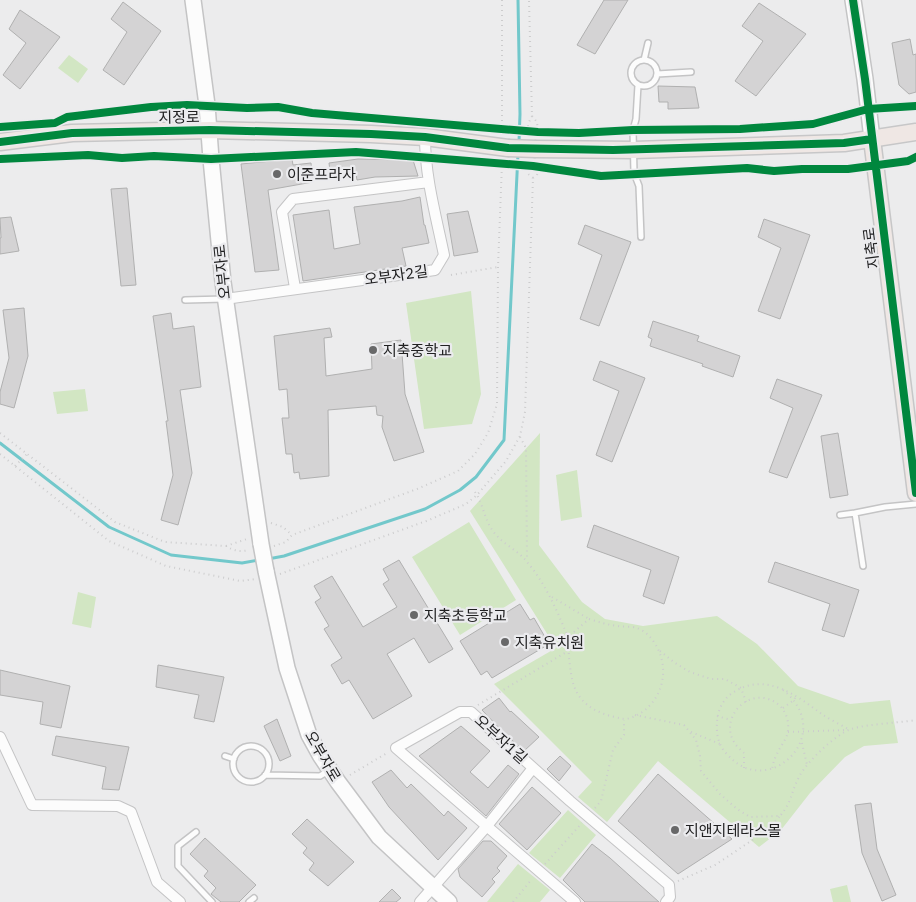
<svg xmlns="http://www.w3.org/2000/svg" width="916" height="902" viewBox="0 0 916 902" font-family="'IBM Plex Sans','Noto Sans KR',sans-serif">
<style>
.green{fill:#d2e6c3}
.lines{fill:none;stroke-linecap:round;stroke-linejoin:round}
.stream{stroke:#72c8cb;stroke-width:3}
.building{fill:#d4d3d4;stroke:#b0b0b0}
.service-casing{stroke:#c4c4c5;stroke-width:8}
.minor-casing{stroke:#c4c4c5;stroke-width:12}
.secondary-casing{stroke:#c4c4c5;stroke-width:18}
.primary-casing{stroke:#c7c7c8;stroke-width:19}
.path{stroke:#cccccd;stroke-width:2;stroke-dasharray:1 4;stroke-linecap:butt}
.service{stroke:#fcfcfc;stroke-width:5}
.minor{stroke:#fcfcfc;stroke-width:10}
.secondary{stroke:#fcfcfc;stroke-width:15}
.primary{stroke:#efe7e4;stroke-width:16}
.secondary-bridge-casing{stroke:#c4c4c5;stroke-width:18;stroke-linecap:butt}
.primary-bridge-casing{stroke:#c7c7c8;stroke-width:19;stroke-linecap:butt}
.secondary-bridge{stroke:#fcfcfc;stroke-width:15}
.primary-bridge{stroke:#efe7e4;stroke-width:16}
.cycleway-casing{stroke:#ebebee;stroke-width:11}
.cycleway{stroke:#00873e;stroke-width:8}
.poi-dot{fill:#686869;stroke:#ebebee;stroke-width:2}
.labels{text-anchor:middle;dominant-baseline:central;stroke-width:4.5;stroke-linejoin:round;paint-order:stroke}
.street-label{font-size:15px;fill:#212122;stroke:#ebebee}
.poi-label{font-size:15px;fill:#212122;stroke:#ebebee;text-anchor:start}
</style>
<rect width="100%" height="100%" fill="#ececed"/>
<path class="green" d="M69,55L88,69L78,83L58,68Z
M471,291L481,394L472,424L424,429L406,303Z
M85,389L88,411L57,414L53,392Z
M540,433L539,545L582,602L605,619L643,626L717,616L757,644L798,686L850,704L890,700L898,743L864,746L845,757L810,793L781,830L759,847L658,761L607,822L578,797L592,782L494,684L556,648L470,511Z
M577,470L582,517L561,521L556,475Z
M469,522L516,600L460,635L412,557Z
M78,592L96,597L91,628L72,624Z
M568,810L596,835L560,878L529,853Z
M518,864L550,890L540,902H487Z
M847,885L851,902H833L830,889Z"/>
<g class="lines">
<path class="stream" d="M518,0L520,114L519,142
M0,443L109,527L171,555L242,563L259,560
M268,559L284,556L425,509L460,490L476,477L504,440L518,154"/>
</g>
<path class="building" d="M604,0H628L595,54L577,45Z
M123,2L161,31L124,85L103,70L127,32L111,19Z
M759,3L806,34L756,96L735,81L763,41L742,26Z
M20,10L60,37L20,89L3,75L26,43L9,29Z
M910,39L913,55L916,54V92L909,94L899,85L892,43Z
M658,86L695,87L699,108L668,109V102H659Z
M292,159L293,165L311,163L313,182L268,190L279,270L255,272L241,164Z
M358,159L413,160L418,176L375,177L357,180L356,174L331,179L329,163Z
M127,188L136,285L121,286L111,189Z
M420,197L424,225H425L429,243L402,248L406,266L303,281L293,215L329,210L334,249L360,244L354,207L402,201Z
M468,211L478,252L454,256L447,214Z
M11,217L19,251L0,254V238H1L0,218Z
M764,219L810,235L780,319L758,311L781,248L758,237Z
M585,225L631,242L599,326L580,319L602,255L578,244Z
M24,308L28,356L14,408L0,404V392L9,358L3,310Z
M171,313L173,329L194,326L201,387L180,390L192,473L178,525L161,520L173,475L166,421H168L153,316Z
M653,321L699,336L697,341L740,356L733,377L702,366L703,364L650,346L652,339L648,337Z
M330,328L332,337L324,338L326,376L372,369L371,344L401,340L405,394L424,452L394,461L382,427L383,416L377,415L376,406L328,410L329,476L300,479L299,472L294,473L292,454H286L282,418H289L287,389L279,390L274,336Z
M600,361L645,378L612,462L596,455L619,391L593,380Z
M777,379L822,395L787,478L769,472L793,408L770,398Z
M838,433L848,495L830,498L821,436Z
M594,525L679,557L664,604L643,596L651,570L587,547Z
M399,560L453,649L429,663L414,638L387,654L412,696L373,719L349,680L342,684L331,665L342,658L324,629L329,626L315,602L321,598L314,586L332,576L363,627L397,607L383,584L389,580L383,569Z
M775,562L859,590L844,637L822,630L830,604L768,582Z
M520,604L530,620L534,618L549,644L492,678L487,671L481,675L460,641Z
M158,665L224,677L214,722L194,718L199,695L156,687Z
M0,670L70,686L61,728L40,724L43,702L0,695Z
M499,698L510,712L511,711L539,737L524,751L502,731L482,710Z
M277,719L291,756L280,761L264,726Z
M461,726L490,751L470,772L488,788L508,765L519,774L486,816L419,756Z
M56,736L129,747L119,790L102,789L106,767L52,755Z
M560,756L571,766L559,781L547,769Z
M391,770L407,788L411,784L444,816L448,811L467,828L438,860L389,807L372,782Z
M658,774L732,839L678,874L618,821Z
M532,787L561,813L527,850L499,824Z
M871,803L877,849L896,895L882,901L862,853L855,805Z
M307,819L354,862L328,886L309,870L314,863L303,853L307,848L292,834Z
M205,838L256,885L239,902H221L211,894L216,888L204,876L208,871L190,854Z
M483,841H491L507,856L497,868L500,871L492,879L495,882L482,897L460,877L458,869Z
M592,844L610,858L659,902H585L563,880Z
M392,889L401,898L396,902H379Z"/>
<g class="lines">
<g class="service-casing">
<path id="service" d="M644,60L648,43
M631 73a13 13 0 1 1 26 0a13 13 0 1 1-26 0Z
M657,74L691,72
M638,85L636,119L633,130L634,173L639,186L641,237
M185,300L225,299
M840,515L855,513
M863,566L855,513L885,507L916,504
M233 764a18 18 0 1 1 36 0a18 18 0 1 1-36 0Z
M225,756L234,759
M265,775L320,776L330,770
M196,832L178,846V866L212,902
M249,902L254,898"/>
</g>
<g class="minor-casing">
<path id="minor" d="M295,288L282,212L293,199L429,182
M225,299L435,270L444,255C436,216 425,177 425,137
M0,737L32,805L118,806L131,812L157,882L180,902
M420,902L487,826L533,768
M575,902L396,748L460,712H471L570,801L669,885L670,897L666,902"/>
</g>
<g class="secondary-casing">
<path id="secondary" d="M193,0L207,105L211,159L223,282L261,544
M853,0L865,79L872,139
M266,571L287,668L309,735L320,755L338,782L379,837L449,902"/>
</g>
<g class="primary-casing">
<path id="primary" d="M872,139L916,493
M0,142L72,133L210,130L371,134L425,137L508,148
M536,149L634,150L844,143L916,132"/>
</g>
<path class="path" d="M502,0V129
M532,116L537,122L538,132
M528,136V124L532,116L529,0
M533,178L537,175L540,167
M451,275L498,267
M0,433L115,522L165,542L226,546C234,551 240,552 249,550
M520,437L526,448L527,560
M0,454L109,541L166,566L240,581L256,579
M15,466L27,454
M475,492C483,503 484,519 493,531C502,544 518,550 527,562C546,584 557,611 568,637
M271,523L283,527L292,535
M226,546L247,539
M274,546L286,542L292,535L417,489L458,471L475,454L488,433L497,404L498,267L502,163
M280,574L429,520L466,504L477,495L506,461L520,436L525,412L533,178L527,173V161
M552,597L589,619
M589,619C599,622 608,625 618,626C624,627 632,626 637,628C649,632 658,646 661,657C669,683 654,713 626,719C622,719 619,718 615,717C597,713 581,705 574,686C570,675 568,649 568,637Z
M660,651L675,663L690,672L711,679H725L741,688L746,702
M783,690C787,693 791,697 794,701C827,745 764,797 728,755C721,749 718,741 717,732C716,717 719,703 731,694C764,670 796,695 823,715C831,720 841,725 850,730
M478,705L568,651
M783,708L794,700L796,696
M635,715L684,725L696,740L700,756L701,771L720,794L737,809L750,817L780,816C793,800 791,791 800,775C808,761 836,734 851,729C868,724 897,723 916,720
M717,716L731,720
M691,732L720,744
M788,732L847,730
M802,743L807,765
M744,768V753C741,750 736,746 734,742C718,715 754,682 780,706C786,712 789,721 788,730C787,740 780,746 777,754C774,759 773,764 772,769
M350,775L387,753
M595,808L601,801L613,750L624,735V720
M545,864L582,823
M678,881L715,865L766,831L780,816
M513,902L532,879"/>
<use href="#service" class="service"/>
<use href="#minor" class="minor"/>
<use href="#secondary" class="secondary"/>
<use href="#primary" class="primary"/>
<g class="secondary-bridge-casing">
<path id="secondary-bridge" d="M261,544L266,571"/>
</g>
<g class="primary-bridge-casing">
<path id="primary-bridge" d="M508,148L536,149"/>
</g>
<use href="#secondary-bridge" class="secondary-bridge"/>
<use href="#primary-bridge" class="primary-bridge"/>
<g class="cycleway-casing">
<path id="cycleway" d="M853,0L865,79L916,493
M0,127L55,123L67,117L151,107L187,105L247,108L278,107L312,113L538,132L579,133L633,130L740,129L813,124L868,109L916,106
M0,142L72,133L210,130L371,134L425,137L508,148L613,150L844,143L872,139
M0,159L88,155L122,158L154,156L211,159L356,152L533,166L601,176L747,168L774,171L802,169H848L908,161L916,157"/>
</g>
<use href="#cycleway" class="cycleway"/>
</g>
<g class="poi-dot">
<circle cx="277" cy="174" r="5"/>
<circle cx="373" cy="350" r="5"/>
<circle cx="414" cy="615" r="5"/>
<circle cx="505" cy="642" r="5"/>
<circle cx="675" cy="830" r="5"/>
</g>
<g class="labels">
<g class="street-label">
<text transform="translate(179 117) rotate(-1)">지정로</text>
<text transform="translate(871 248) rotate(-97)">지축로</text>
<text transform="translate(222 272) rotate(-96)">오부자로</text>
<text transform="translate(396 275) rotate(-8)">오부자2길</text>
<text transform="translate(501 739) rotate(42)">오부자1길</text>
<text transform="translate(323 756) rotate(60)">오부자로</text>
</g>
<g class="poi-label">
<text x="287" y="174">이준프라자</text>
<text x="383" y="350">지축중학교</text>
<text x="424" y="615">지축초등학교</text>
<text x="515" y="642">지축유치원</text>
<text x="685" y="830">지앤지테라스몰</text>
</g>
</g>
</svg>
